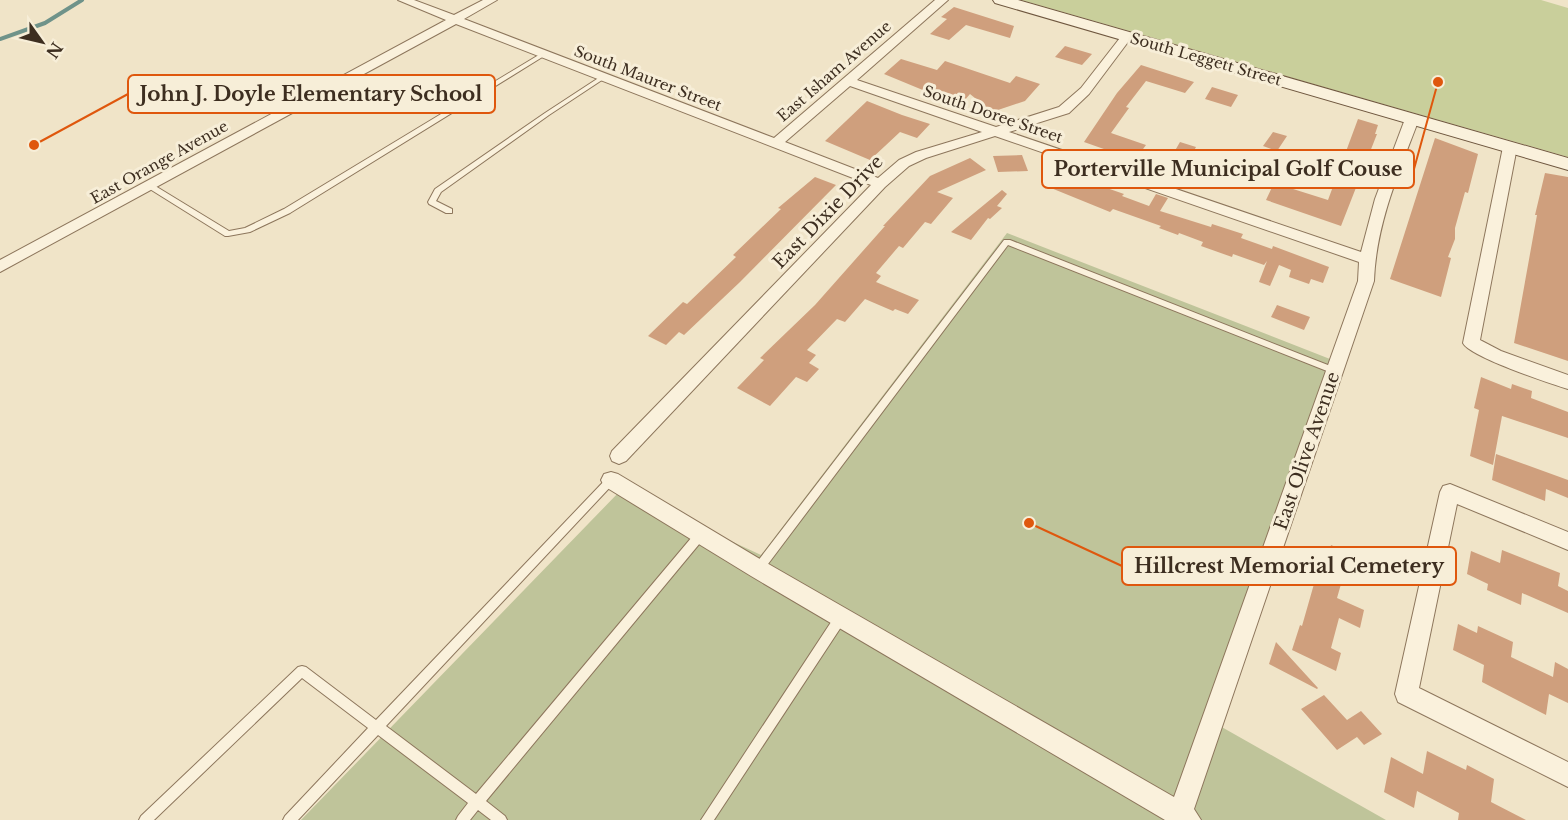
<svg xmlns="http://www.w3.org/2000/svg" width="1568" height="820" viewBox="0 0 1568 820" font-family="'Libre Baskerville',serif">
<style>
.green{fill:#c9cf9b}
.cemetery{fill:#bfc49a}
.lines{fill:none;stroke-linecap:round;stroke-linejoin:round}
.stream{stroke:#6f938a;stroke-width:4}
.building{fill:#cf9f7d}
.lane-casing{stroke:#8d765c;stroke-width:2}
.street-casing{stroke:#8d765c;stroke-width:2}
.secondary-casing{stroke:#6f573f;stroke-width:2}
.lane{fill:#faf1dc;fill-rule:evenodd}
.street{fill:#faf1dc;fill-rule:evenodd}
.secondary{fill:#faf1dc;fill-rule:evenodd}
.labels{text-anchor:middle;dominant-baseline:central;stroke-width:6;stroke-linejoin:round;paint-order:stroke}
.far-street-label{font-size:15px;fill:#3d2e20;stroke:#f7eed8}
.street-label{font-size:18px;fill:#3d2e20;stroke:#f7eed8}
.leader{fill:none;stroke:#df570d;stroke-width:2}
.callout-dot{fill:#df570d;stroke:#f7eed8;stroke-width:2}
.callout{fill:#f7eed8;stroke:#df570d;stroke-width:2}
.callout-label{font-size:20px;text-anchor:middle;font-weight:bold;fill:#3d2e20}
</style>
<rect width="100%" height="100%" fill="#f0e4c8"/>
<path class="green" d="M1021,0H1541L1568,8V157Z"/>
<path class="cemetery" d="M1007,233L1330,359L1204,717L1386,820H301L621,490L761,555Z"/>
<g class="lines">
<path class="stream" d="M0,39L45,23L82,0"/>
</g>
<path class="building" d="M954,7L1014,26L1010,38L966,25L949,40L930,34L947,19L941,17Z
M1065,46L1092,54L1082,65L1055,57Z
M901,59L937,70L945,61L1010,83L1016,76L1040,84L1025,101L992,112L970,94L964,101L932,91L930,93L884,74Z
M1141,65L1194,82L1185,93L1146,81L1126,107L1129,108L1111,133L1146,145L1135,160L1084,142L1117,93Z
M1212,87L1238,95L1231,107L1205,99Z
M867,101L902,115L930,124L917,138L900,132L870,160L825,141Z
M1358,119L1378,125L1375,134H1377L1341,226L1266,200L1274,183L1328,200Z
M1273,132L1287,136L1277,151L1263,146Z
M1435,138L1478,154L1468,193L1465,192L1455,228V239L1448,257L1451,258L1441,297L1390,279Z
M1180,142L1196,147L1189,160L1222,171L1214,183L1166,166Z
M1022,155L1028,171L998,172L993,156Z
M970,158L986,170L937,192L953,198L931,224L925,222L903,248L899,246L876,273L881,276L876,282L919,300L908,314L895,309L893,311L865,299L845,322L837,319L807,350L816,355L809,363L819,369L807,382L796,377L770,406L737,388L764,360L760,358L815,305L885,226H883L930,176Z
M1058,171L1124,194L1122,196L1149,206L1156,194L1168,198L1160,211L1211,227L1212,224L1243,234L1241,238L1272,249L1273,246L1329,267L1323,283L1311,279L1309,284L1289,277L1291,270L1279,265L1270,286L1259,282L1267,261L1264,265L1233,254L1232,257L1201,246L1203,242L1179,233L1178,235L1159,228L1161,226L1113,209L1110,212L1051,188L1054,184L1048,182Z
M1545,173L1568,177V361L1514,343L1537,215H1535Z
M815,177L836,185L740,282L684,335L679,332L666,345L648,336L683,302L687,304L736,257L733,255L781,209L778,208Z
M1002,190L1007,194L997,206L1002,208L990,219L988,218L971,240L951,232Z
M1277,305L1310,317L1304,330L1271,317Z
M1481,377L1511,389L1512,384L1532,391L1531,398L1568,412V438L1502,416L1493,465L1470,456L1479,410L1474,408Z
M1496,454L1568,480V498L1546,489L1545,501L1492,480Z
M1331,545L1374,564L1370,581L1345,570L1337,598L1364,610L1360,628L1339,618L1331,648L1341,653L1336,671L1292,650L1300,625L1302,626L1316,577L1303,571L1308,554L1326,562Z
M1502,550L1560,573L1558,586L1568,591V613L1522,593L1521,605L1487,590L1488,584L1467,574L1471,551L1500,563Z
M1458,624L1477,633L1478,626L1513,642L1511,657L1553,677L1555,662L1568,669V703L1549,694L1546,715L1482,682L1484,665L1453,650Z
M1276,642L1318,688L1317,689L1269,664Z
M1324,695L1347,720L1361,711L1382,734L1364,745L1357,737L1337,750L1301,709Z
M1427,751L1466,770L1467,765L1494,779L1491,802L1526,820H1458L1459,813L1417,791L1414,808L1384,792L1391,757L1423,774Z"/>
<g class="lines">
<g class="lane-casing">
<path id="lane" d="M542,53L545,55L544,56L290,213L250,232L228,236H225L145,186L146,184H152L229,231L245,228L284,209Z
M600,77L605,78L549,115L441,192L436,201L452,209V213H446L429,204L428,202L435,189L545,113Z
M1004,240H1010L1338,369L1339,371L1338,373H1332L1008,245L762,572L758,574L754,572L753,569L754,566Z
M611,476L614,477L616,480L614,483L386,726L476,794L697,531L701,530L705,531L706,534L705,537L486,801L505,816L507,820H491L478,810L470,820H456L458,816L468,803L378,735L298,820H283L285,816L368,728L302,678L154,820H139L141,816L298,667L302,666L306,667L376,720L608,477Z
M841,612L845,613L846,617L845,621L714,820H701L837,613Z"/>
</g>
<g class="street-casing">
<path id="street" d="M398,0H414L454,15L483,0H497L464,19L774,138L935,0H948L857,80L996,127L1059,107L1081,88L1123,34H1131V38L1089,94L1069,113L1009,132L1361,252L1375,199L1405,119L1412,115L1417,116L1419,119C1399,172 1376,224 1374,281L1194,809L1201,820H1165L751,576L604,486L601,480L604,474L611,472L618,474L765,562L1174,797L1358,281L1359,262L995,136L926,158L909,166L885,187L626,461L619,464L612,461L610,456L612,451L871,185L456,24L0,272V260L446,20ZM850,86L982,132L916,152L899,160L878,178L785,142Z
M1510,143L1517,147L1480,340L1501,351L1568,375V389C1549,383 1470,357 1463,343L1503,147Z
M1450,484L1568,532V550L1457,504L1419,688L1568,762V787L1398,702L1395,694L1440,492L1443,486Z"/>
</g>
<g class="secondary-casing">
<path id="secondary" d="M993,0H1018L1568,158V170L995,3Z"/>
</g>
<use href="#lane" class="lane"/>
<use href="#street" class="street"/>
<use href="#secondary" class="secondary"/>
</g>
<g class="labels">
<g class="far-street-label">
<text transform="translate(1206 59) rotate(16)">South Leggett Street</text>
<text transform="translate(834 71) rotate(-41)">East Isham Avenue</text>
<text transform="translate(648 78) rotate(21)">South Maurer Street</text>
<text transform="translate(993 114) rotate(19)">South Doree Street</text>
<text transform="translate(159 162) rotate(-29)">East Orange Avenue</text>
</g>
<g class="street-label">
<text transform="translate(828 212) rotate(-46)">East Dixie Drive</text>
<text transform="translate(1307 451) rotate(-71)">East Olive Avenue</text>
</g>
</g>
<path class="leader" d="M34 145L128 94M1438 82L1414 169M1029 523L1122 566"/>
<g class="callout-dot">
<circle cx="34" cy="145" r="6"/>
<circle cx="1438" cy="82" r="6"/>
<circle cx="1029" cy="523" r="6"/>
</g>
<g class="callout">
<rect x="128" y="75" width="367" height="38" rx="6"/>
<rect x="1042" y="150" width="372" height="38" rx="6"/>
<rect x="1122" y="547" width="334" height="38" rx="6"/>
</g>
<g class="callout-label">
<text x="311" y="101">John J. Doyle Elementary School</text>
<text x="1228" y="176">Porterville Municipal Golf Couse</text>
<text x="1289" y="573">Hillcrest Memorial Cemetery</text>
</g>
<g transform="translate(42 42) rotate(124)" stroke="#f7eed8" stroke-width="4.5" paint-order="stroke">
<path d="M0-4.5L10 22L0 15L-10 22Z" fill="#3d2e20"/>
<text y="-9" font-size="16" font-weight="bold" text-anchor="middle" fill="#3d2e20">N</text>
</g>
</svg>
